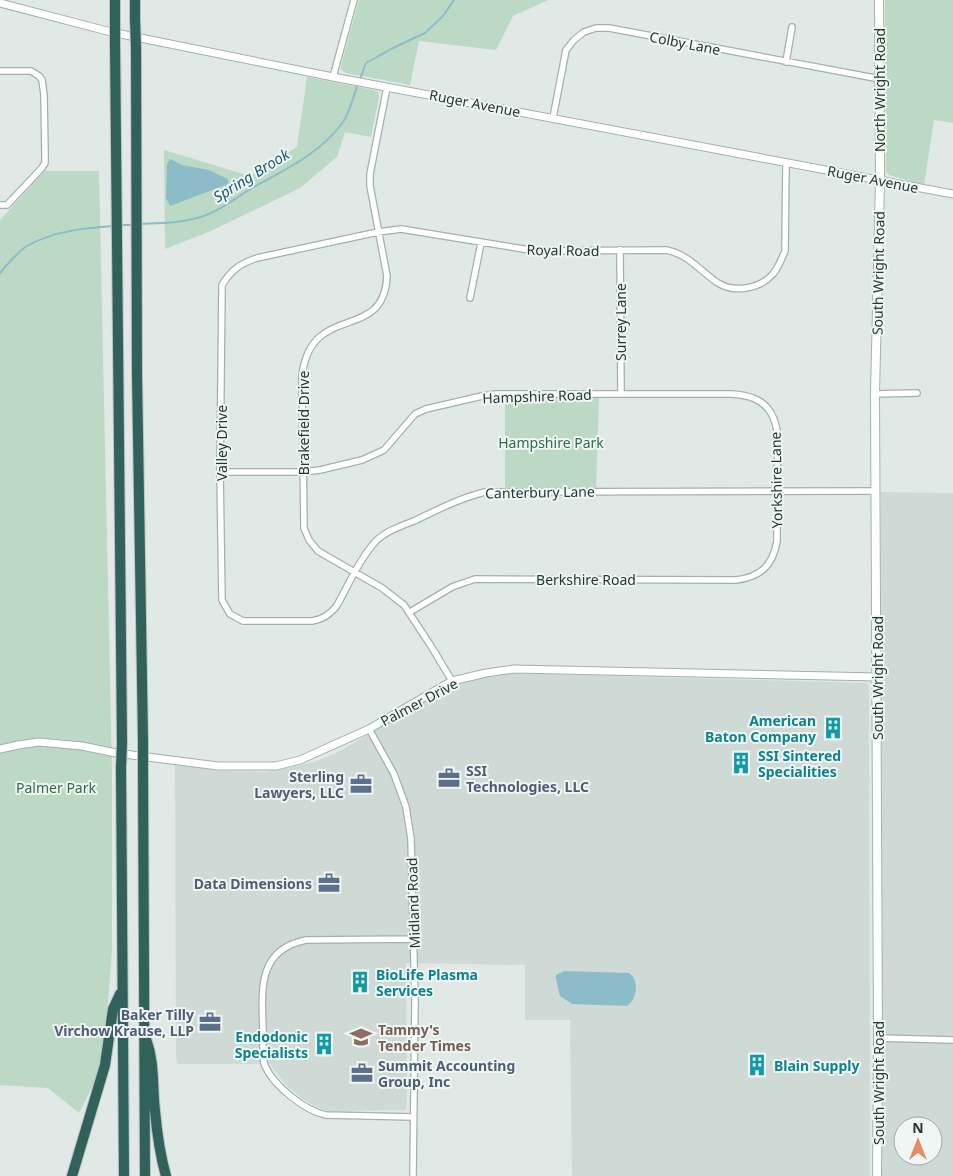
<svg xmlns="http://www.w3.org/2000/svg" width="953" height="1176" viewBox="0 0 953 1176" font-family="'Noto Sans',sans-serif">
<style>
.built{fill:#cfd9d5;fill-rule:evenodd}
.green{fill:#bbd9c5}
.water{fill:#8dbcc9}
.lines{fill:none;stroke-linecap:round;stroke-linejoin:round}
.stream{stroke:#8dbcc9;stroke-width:2}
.minor-casing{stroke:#a4b0ad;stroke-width:8}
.tertiary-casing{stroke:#a4b0ad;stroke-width:9}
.secondary-casing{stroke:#a1b4ae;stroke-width:10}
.motorway-casing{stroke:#bdc3c2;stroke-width:12}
.minor{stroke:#fff;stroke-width:5.5}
.tertiary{stroke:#fff;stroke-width:7}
.secondary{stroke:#fff;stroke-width:8}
.motorway{stroke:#31615b;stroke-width:10}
.motorway-bridge-casing{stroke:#bdc3c2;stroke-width:12;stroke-linecap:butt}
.motorway-bridge{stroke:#31615b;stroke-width:10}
.labels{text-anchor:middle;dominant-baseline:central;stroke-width:4;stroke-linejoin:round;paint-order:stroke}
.street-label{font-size:14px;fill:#233834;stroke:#f0f6f4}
.park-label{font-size:14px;fill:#316b4c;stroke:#f0f6f4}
.culture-label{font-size:14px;font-weight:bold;fill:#0d838f;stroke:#f0f6f4;text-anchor:start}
.service-label{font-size:14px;font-weight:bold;fill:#4e5e75;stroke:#f0f6f4;text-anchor:end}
.education-label{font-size:14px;font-weight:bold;fill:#785e54;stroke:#f0f6f4;text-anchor:start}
.water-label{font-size:15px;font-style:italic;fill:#235c6e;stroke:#f0f6f4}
</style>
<rect width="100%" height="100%" fill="#e0e9e6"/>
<path class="built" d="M881,492L953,493V1176H882ZM903,1126H933V1156H903Z
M509,673L866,683L869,687V695L870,1176H572L570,1020H525V965L406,963L407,1105L405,1110L329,1111L316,1107L303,1099L286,1085L270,1064H178L176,1057L175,764L221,771L266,772L314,762L338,752L437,694L461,684L482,678Z"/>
<path class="green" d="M359,0H548L513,16L496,50L419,41L410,85L346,73L341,70V66Z
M885,0H953V123L934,120L924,185L889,175L886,172Z
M307,77L373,90L378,92L379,97L371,137L345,132L337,157L300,188L211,231L165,249L164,150L250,176L297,147Z
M45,171H99L112,770V951L103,1066L79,1113L48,1088L0,1085V220Z
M505,396L599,397L596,488H505Z"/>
<path class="water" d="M170,159L182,165L209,170L228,179V184L170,206L166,198L167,164Z
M564,971L629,973C638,980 637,990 633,1000L627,1006L572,1004L560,996L556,979V975Z"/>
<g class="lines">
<path class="stream" d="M360,79L366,63L393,48L425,33L443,16L454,0
M141,224C161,223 181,223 201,217C221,211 236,197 254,187C286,169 321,153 343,122C350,112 354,95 358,83
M121,225H133
M0,273C8,264 17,252 27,246C53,231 85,228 114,226"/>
<g class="minor-casing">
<path id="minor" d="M786,62L792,27
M0,71H31L39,76L42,80L44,95L45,154V163L41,169L7,205H0
M333,77L354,0
M387,87L370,174V186L387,276C384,344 311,300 302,376L304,528L309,540L318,551L382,588L404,605L431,646L452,681
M553,118L566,50L574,40L584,32L596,28H609L880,79
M786,162L785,251C781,260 778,269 772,275C759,289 734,293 718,283C700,271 688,254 666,250L536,251L401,229L378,232L257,258C241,263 231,270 222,285L220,472L222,600L230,614L243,621H312C323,619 329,615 336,607C348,586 360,558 376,541C386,531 401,526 414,521C437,510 460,498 485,492L876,491
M620,250L621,394
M470,298L481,243
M875,394L917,393
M220,472H302L320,470L362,460L384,450L415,414L426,409L482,396L496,394H731C747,395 762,398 771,413C782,432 777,458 777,478C777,499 777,520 777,541C773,565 761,577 736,580L475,579L452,587L410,612
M369,729L394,774L406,807L411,839L415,1003L413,1176
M878,1038L953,1040
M413,1117L326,1115C305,1111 274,1086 265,1066C261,1057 264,1041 263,1032C262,992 256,950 306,940L415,939"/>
</g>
<g class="tertiary-casing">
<path id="tertiary" d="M0,3L111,32L333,77L953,194
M0,749L18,745L39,742L82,746L116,753L218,766H276L300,760L369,729L452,681L486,673L514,669L877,677"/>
</g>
<g class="secondary-casing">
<path id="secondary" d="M877,1176L878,1038L875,394L880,180L879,0"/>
</g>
<g class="motorway-casing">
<path id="motorway" d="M115,0V13
M135,0V19
M115,43L122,743
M136,48L137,374L143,741
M121,768L124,1176
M143,770L145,1176
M146,1039C155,1063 152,1086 155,1111C157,1133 160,1155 166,1176
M72,1176L105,1065L113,1009L120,994"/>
</g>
<use href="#minor" class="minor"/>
<use href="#tertiary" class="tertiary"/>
<use href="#secondary" class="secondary"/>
<use href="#motorway" class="motorway"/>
<g class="motorway-bridge-casing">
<path id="motorway-bridge" d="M115,13V43
M135,19L136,48
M121,768L122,743
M143,770V741"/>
</g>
<use href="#motorway-bridge" class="motorway-bridge"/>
</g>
<defs>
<g id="building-bare" transform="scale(1.725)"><path d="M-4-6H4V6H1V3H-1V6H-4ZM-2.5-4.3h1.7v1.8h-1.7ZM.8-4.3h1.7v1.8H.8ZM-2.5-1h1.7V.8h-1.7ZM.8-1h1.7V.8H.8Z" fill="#0f9aa8" stroke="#f0f6f4" stroke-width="2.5" paint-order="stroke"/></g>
<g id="office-bare" transform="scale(1.725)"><path d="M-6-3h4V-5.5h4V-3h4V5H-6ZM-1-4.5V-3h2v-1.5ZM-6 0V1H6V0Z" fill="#5c6f8a" stroke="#f0f6f4" stroke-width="2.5" paint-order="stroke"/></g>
<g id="school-bare" transform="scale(1.725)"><path d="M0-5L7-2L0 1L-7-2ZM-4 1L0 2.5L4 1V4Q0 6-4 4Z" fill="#8d6e63" stroke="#f0f6f4" stroke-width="2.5" paint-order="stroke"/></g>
</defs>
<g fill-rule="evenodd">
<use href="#building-bare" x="833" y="728"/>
<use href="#building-bare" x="741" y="763"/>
<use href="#office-bare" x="449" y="778"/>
<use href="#office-bare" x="361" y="784"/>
<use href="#office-bare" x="329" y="883"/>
<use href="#building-bare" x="360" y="982"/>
<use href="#office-bare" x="210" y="1022"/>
<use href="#school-bare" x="361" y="1037"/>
<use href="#building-bare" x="324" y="1044"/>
<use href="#building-bare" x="757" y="1065"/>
<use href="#office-bare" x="362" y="1073"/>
</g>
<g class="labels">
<g class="street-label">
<text transform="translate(685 43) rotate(11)">Colby Lane</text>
<text transform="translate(879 90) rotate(-90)">North Wright Road</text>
<text transform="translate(475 103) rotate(11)">Ruger Avenue</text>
<text transform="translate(873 179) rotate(11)">Ruger Avenue</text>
<text transform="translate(563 250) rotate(1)">Royal Road</text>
<text transform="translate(878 273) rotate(-89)">South Wright Road</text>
<text transform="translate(620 322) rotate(-90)">Surrey Lane</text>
<text transform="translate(537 396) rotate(-2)">Hampshire Road</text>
<text transform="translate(303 423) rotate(-90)">Brakefield Drive</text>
<text transform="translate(221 443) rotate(-90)">Valley Drive</text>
<text transform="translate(776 480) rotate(-91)">Yorkshire Lane</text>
<text transform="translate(540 492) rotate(-1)">Canterbury Lane</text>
<text x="586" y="579">Berkshire Road</text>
<text transform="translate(877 678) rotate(-90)">South Wright Road</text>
<text transform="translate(419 702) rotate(-28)">Palmer Drive</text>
<text transform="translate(413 903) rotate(-92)">Midland Road</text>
<text transform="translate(878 1083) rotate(-90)">South Wright Road</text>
</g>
<g class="park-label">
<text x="551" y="442">Hampshire Park</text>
<text x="56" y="787">Palmer Park</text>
</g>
<g class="culture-label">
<text x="816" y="720" text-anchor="end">American<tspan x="816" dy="16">Baton Company</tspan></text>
<text x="758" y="755">SSI Sintered<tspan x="758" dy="16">Specialities</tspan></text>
<text x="376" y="974">BioLife Plasma<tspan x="376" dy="16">Services</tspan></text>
<text x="308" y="1036" text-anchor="end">Endodonic<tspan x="308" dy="16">Specialists</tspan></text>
<text x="774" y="1065">Blain Supply</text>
</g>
<g class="service-label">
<text x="466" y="770" text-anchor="start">SSI<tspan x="466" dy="16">Technologies, LLC</tspan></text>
<text x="344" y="776">Sterling<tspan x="344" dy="16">Lawyers, LLC</tspan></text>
<text x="312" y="883">Data Dimensions</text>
<text x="194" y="1014">Baker Tilly<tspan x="194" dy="16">Virchow Krause, LLP</tspan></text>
<text x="378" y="1065" text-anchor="start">Summit Accounting<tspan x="378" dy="16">Group, Inc</tspan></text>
</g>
<g class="education-label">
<text x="378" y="1029">Tammy's<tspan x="378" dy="16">Tender Times</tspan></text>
</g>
<g class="water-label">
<text transform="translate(251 175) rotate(-32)">Spring Brook</text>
</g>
</g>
<g transform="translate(918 1141)"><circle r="24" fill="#f0f6f4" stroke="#9eaaa7"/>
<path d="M0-4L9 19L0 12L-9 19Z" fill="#e48d64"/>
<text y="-8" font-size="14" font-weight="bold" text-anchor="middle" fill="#233834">N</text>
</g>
</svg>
